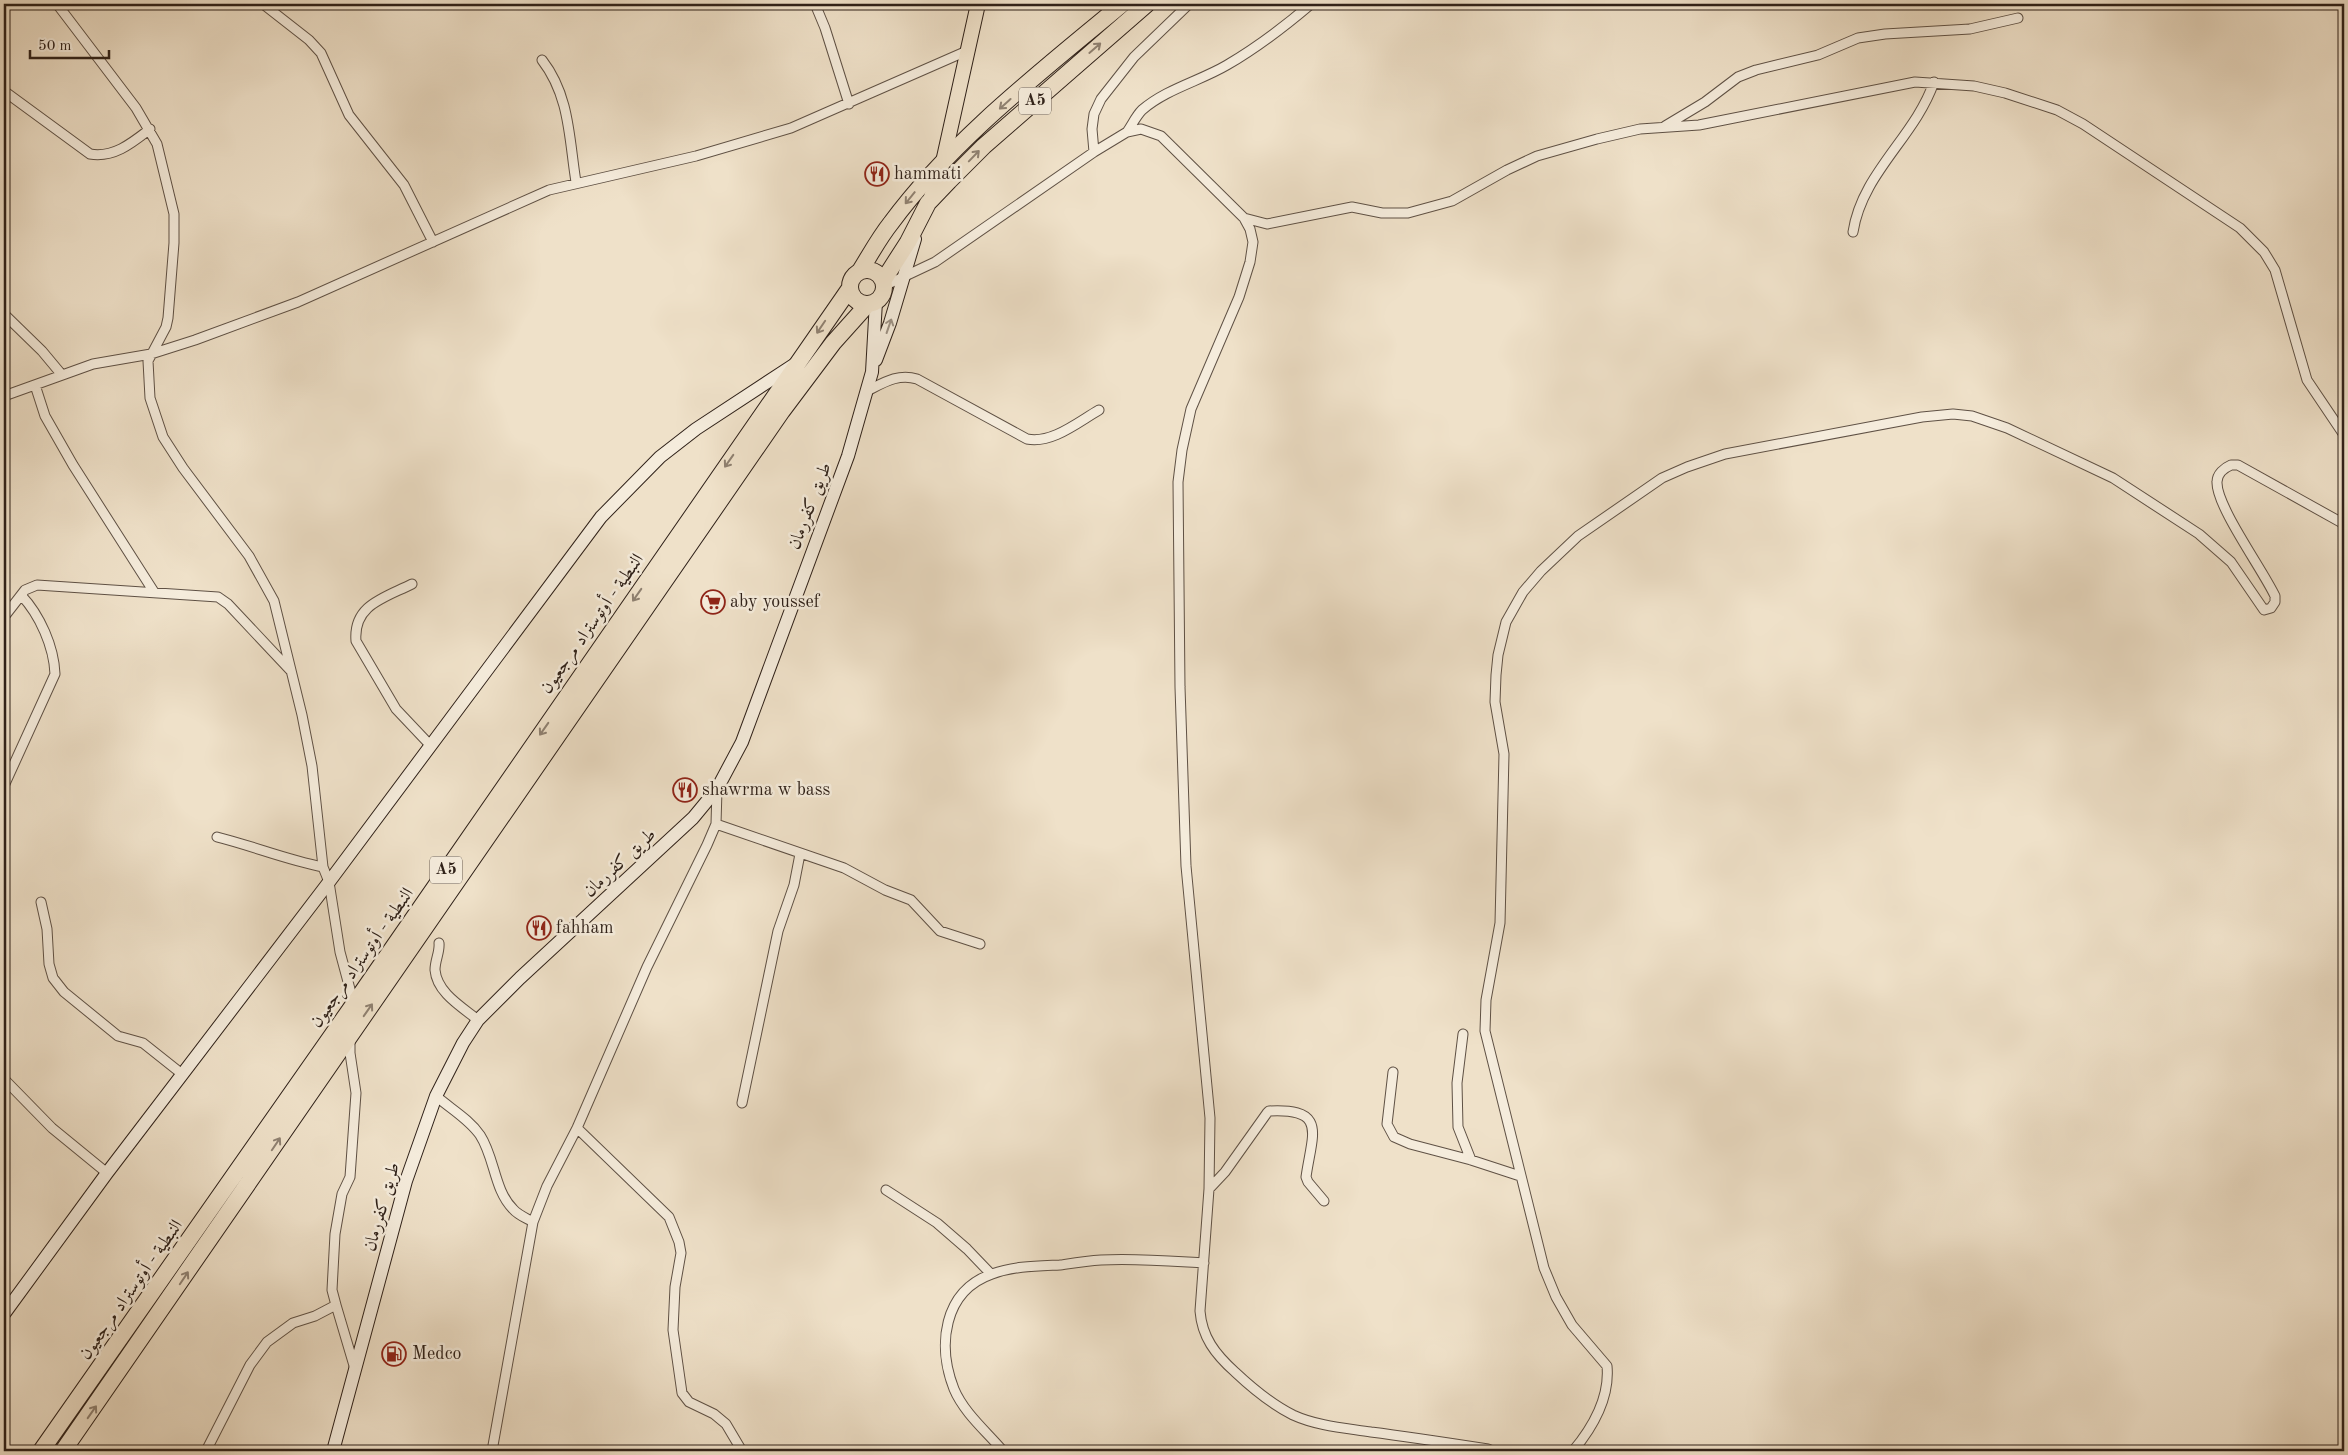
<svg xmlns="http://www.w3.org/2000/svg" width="2348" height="1455" viewBox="0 0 2348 1455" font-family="'Old Standard TT',Amiri,serif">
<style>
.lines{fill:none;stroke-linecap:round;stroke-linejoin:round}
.street-casing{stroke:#5f5145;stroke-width:11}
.secondary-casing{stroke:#2f2119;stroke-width:14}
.primary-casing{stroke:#2f2119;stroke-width:16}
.highway-casing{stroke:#2f2119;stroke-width:18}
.street{stroke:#f5ecdc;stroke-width:9}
.secondary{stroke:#f5ecdc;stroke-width:12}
.primary{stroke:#efe1c9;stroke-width:14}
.highway{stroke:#efe1c9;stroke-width:16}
.oneway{stroke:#8f8171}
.oneway2{stroke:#9c9184}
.labels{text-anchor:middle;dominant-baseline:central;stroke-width:5;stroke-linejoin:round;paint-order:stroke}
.shield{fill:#f5ecdc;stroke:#6a5e54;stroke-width:1}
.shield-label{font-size:16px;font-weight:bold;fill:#2f2119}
.poi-label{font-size:18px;fill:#2f2119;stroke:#f5ecdc;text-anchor:start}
.street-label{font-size:18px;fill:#2f2119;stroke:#f5ecdc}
</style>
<rect width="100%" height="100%" fill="#efe1c9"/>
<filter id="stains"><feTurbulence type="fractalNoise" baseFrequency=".004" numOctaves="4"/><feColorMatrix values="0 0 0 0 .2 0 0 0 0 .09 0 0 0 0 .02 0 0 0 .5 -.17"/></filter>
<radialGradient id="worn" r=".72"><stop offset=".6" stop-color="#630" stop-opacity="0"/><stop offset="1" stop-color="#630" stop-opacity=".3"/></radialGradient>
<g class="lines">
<g class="street-casing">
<path id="street" d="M57,4L136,108L157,144L174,214V243L168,318L166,327L148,361L150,398L163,437L183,468L249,556L274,601L302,715L312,766L323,867L329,882L340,952L354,1004
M263,4L309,40L321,53L349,115L404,185L433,242
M815,4L825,28L849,104
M542,60C570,96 569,139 576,182
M4,91L90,154C114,158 132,143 150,129
M1665,126L1705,102L1738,77L1756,70L1818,55L1858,38L1885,34L1970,29L2018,18
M1127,132C1132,125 1136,116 1142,110C1166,89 1200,81 1227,65C1258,47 1284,27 1311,4
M1094,152L1092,129L1094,114L1101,99L1134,57L1189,4
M1244,218L1267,224L1352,207L1382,213H1408L1452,201L1507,170L1537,156L1597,139L1640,129L1699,125L1915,82L1974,86L2005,93L2057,110L2083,124L2240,228L2264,252L2275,270L2307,380L2344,435
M1853,232C1862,173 1915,137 1934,82
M884,286L935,262L1094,152L1127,132L1141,129L1161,136L1244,218L1250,229L1253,242L1250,262L1239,297L1191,409L1182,450L1178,482L1180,687L1186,866L1210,1118L1209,1189L1200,1311C1202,1337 1215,1354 1235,1372C1252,1388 1271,1404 1293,1415C1317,1426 1345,1428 1371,1432C1410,1437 1449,1443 1488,1449L1493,1451
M4,314L42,351L62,375
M35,385L45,416L73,465L154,592
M867,391C883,383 898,373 917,379L1027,439C1052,444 1078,422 1099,410
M4,396L93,364L151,354L195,340L298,302L549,190L696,156L791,128L969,50
M412,584C384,598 353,605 356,641L396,709L431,746
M4,617L25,590L37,585L218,597L228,604L290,670
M4,786L55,674C54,647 40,615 21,595
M716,824L844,868L885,890L911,900L940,931L980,944
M217,837C253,846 287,860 323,867
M41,902L47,929L49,964L53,978L64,992L118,1036L143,1043L182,1074
M439,943C440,952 435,960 435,970C437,993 462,1007 478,1020
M1463,1034L1457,1083L1458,1127L1471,1160
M1393,1072L1387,1124L1394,1137L1410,1144L1471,1160L1520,1176
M6,1081L52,1128L107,1173
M436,1096C451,1109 469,1119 480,1135C495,1158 494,1190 513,1209C518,1215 526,1218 533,1222
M742,1103L778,931L794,885L800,854
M577,1128L669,1217L679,1242L681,1253L675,1287L673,1330L682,1393L689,1402L714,1414L726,1424L742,1451
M1209,1189L1225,1172L1267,1113L1269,1111C1328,1108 1312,1134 1306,1177L1308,1182L1324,1201
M886,1190L937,1223L967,1249L991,1274
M336,1305L355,1369
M206,1451L250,1365L267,1342L293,1323L315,1316L336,1305L332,1290L335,1234L342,1194L350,1177L356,1093L350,1053V1038
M492,1451L533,1222L547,1186L577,1128L647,967L707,845L716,824L717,789
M1003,1451C987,1432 964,1413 954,1389C937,1346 943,1291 992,1274C1014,1266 1037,1266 1060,1265C1074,1263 1087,1261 1101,1260C1135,1258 1170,1261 1204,1263
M1573,1451C1593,1427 1610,1398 1607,1366L1572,1325L1556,1297L1544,1268L1485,1031L1486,1000L1500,923L1504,754L1495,702L1496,675L1498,655L1506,622L1523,592L1541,571L1578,536L1662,478L1687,467L1725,454L1922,417L1953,414L1972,416L2007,428L2113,478L2199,534L2231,562L2264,610L2271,608L2275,602V596C2263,570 2216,506 2217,482C2217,474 2224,468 2231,465H2238L2344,524"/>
</g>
<g class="secondary-casing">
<path id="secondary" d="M876,360L890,323L915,239
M4,1314L107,1173L329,882L601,517L660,457L696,429L795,364
M333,1451L406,1181L436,1096L463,1043L478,1020L520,978L693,818L717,789L742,742L848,456L872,372L876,301"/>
</g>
<g class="primary-casing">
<path id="primary" d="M931,197L943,162L978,4"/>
</g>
<g class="highway-casing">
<path id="highway" d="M850 287a17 17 0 1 1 34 0a17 17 0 1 1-34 0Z
M860,271C870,255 879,238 891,223C953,139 1042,71 1122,4
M883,281L908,242L928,203L949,181L984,146L1147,4
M41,1451L354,1004L850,288
M63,1451L782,411L833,343L868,304"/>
</g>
<use href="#street" class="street"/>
<use href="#secondary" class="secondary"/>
<use href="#primary" class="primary"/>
<use href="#highway" class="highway"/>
</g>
<defs><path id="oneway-shaft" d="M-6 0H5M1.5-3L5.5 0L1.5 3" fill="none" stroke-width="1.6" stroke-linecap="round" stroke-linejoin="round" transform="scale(1.25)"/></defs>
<g class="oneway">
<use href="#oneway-shaft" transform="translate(1095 48) rotate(-41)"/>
<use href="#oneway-shaft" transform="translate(1005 104) rotate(138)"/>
<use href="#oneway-shaft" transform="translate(974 156) rotate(-46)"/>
<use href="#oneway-shaft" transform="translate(910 198) rotate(129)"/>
<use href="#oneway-shaft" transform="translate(821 327) rotate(124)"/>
<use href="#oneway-shaft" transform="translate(729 461) rotate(125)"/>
<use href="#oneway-shaft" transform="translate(637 595) rotate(125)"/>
<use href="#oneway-shaft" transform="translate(544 729) rotate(125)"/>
<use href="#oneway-shaft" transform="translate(368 1010) rotate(-55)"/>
<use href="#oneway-shaft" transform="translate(276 1144) rotate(-56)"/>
<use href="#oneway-shaft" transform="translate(184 1278) rotate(-56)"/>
<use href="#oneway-shaft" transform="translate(92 1412) rotate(-55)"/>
</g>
<use class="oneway2" href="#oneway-shaft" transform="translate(889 326) rotate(-71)"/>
<defs>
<g id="restaurant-ring" transform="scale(1.25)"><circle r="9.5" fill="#f5ecdc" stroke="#8f2418" stroke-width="1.5"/><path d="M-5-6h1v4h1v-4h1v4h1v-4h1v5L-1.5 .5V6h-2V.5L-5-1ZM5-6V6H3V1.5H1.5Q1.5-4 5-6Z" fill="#8f2418"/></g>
<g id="supermarket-ring" transform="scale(1.25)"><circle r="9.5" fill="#f5ecdc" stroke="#8f2418" stroke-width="1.5"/><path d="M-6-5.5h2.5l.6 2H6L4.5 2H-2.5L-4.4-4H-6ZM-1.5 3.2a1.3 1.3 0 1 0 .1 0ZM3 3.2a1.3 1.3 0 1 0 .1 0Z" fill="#8f2418"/></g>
<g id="fuel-ring" transform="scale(1.25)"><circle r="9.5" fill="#f5ecdc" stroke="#8f2418" stroke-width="1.5"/><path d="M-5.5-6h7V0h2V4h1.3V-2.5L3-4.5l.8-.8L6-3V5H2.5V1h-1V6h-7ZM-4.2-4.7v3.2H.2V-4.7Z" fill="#8f2418"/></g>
</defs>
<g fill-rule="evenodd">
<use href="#restaurant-ring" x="877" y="174"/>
<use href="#supermarket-ring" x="713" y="602"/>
<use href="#restaurant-ring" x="685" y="790"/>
<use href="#restaurant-ring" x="539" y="928"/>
<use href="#fuel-ring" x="394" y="1354"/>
</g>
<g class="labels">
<g class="shield">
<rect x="1019" y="87.5" width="32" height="27" rx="4"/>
<rect x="430" y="856.5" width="32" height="27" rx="4"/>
</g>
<g class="shield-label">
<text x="1035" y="101">A5</text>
<text x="446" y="870">A5</text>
</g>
<g class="poi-label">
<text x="894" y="174">hammati</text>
<text x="730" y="602">aby youssef</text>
<text x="702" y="790">shawrma w bass</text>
<text x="556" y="928">fahham</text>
<text x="412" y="1354">Medco</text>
</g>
<g class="street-label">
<text transform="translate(810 506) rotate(-69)">طريق كفررمان</text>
<text transform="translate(592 624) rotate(-55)">النبطية - أوتوستراد مرجعيون</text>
<text transform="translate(620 863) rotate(-43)">طريق كفررمان</text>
<text transform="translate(362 958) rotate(-55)">النبطية - أوتوستراد مرجعيون</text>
<text transform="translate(382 1207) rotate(-74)">طريق كفررمان</text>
<text transform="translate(131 1290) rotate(-55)">النبطية - أوتوستراد مرجعيون</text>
</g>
</g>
<rect width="2348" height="1455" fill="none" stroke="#efe1c9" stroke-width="20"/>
<rect x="5" y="5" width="2338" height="1445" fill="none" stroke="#2f2119" stroke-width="2.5"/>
<rect x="10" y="10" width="2328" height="1435" fill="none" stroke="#2f2119"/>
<path d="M30 50v8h79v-8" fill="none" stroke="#2f2119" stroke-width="2.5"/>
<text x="38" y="50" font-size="15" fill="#2f2119" stroke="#f5ecdc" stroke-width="4" paint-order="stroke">50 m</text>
<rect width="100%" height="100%" filter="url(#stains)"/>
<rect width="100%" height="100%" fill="url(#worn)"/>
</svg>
